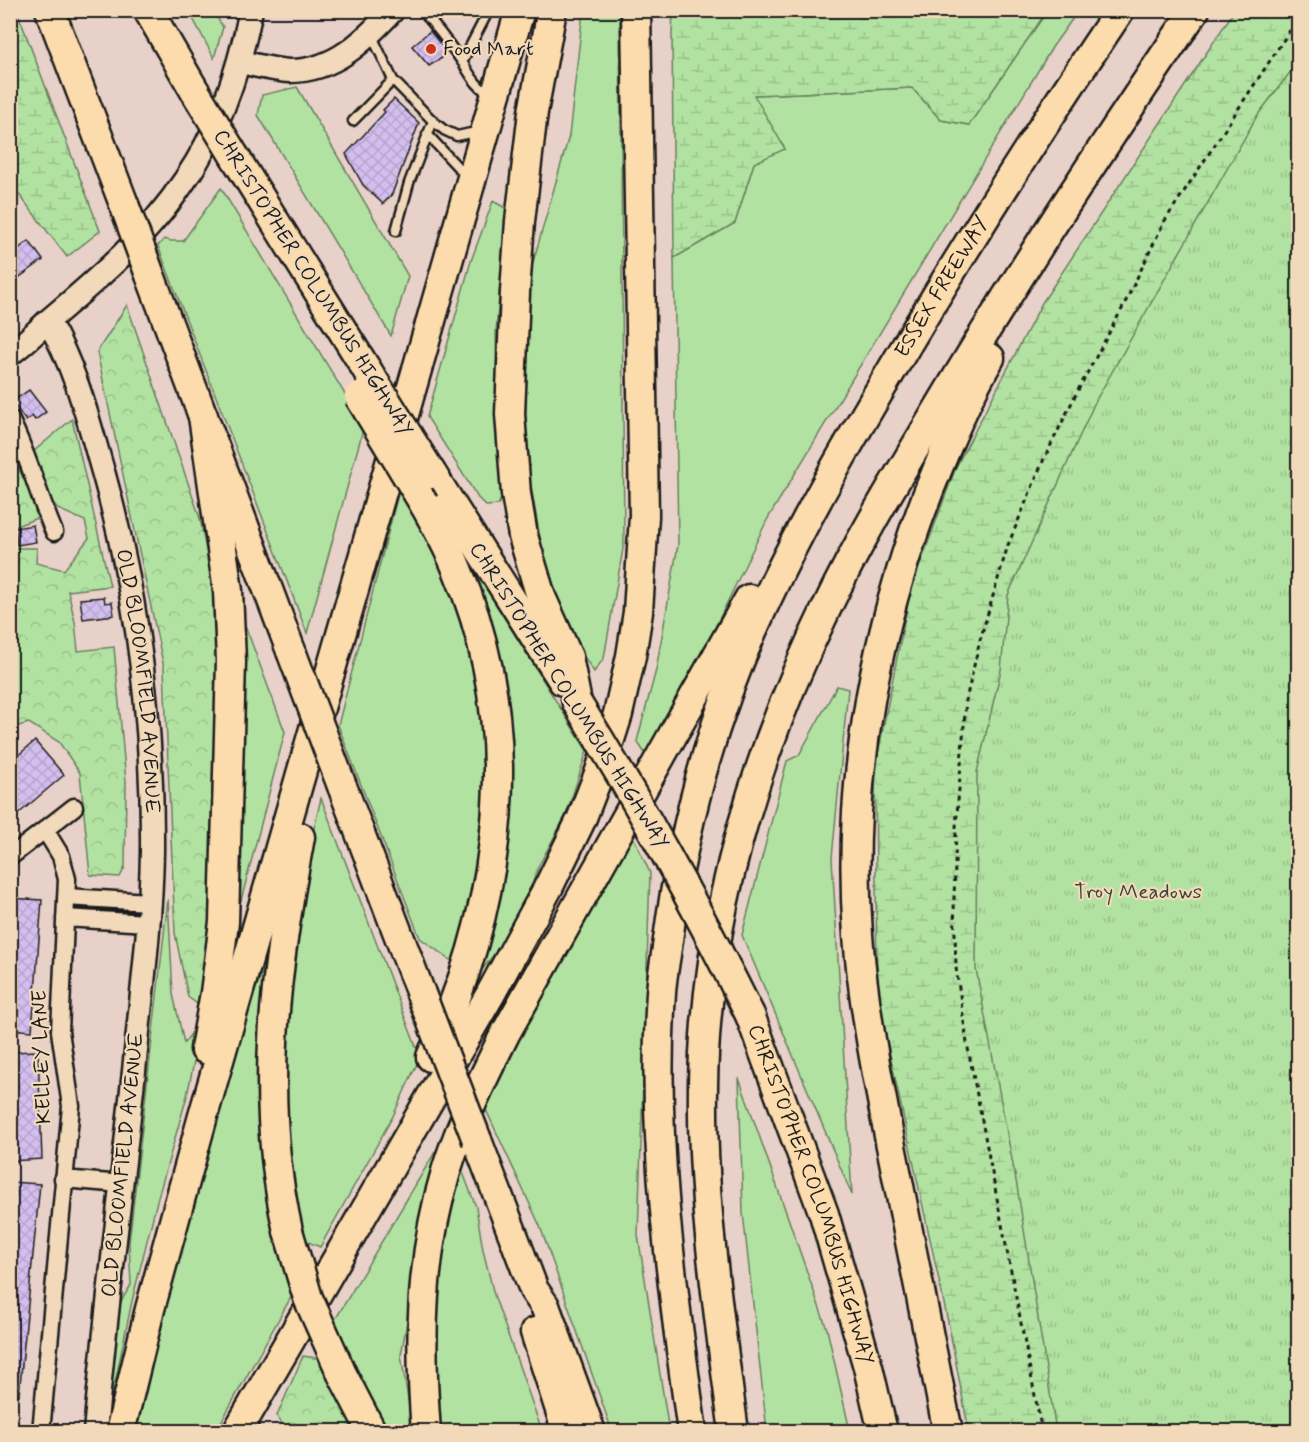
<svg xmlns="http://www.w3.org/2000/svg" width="1309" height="1442" viewBox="0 0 1309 1442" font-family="Mynerve,sans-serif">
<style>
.grass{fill:#b2e2a1;stroke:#677f5e;stroke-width:1.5}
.forest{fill:url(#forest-crowns);stroke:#677f5e;stroke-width:1.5}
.wetland{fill:url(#wetland-marsh);stroke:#677f5e;stroke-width:1.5}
.park{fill:url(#park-tufts);stroke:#677f5e;stroke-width:1.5}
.building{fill:url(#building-cross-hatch);stroke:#1c1c1c;stroke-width:1.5}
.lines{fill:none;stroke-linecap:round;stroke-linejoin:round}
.lane-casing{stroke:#1c1c1c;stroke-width:13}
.street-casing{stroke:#1c1c1c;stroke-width:21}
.secondary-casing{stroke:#1c1c1c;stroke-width:27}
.highway-casing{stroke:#1c1c1c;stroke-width:33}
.path{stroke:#1c1c1c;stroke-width:3;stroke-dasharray:4.5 4.5;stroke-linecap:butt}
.lane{stroke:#f1d9b9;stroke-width:8}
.street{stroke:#f1d9b9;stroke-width:16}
.secondary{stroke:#f1d9b9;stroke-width:22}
.highway{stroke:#fcdcac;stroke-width:28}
.highway-bridge-casing{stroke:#1c1c1c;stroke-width:33;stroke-linecap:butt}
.highway-bridge{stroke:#fcdcac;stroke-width:28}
.poi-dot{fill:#c8321e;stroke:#f1d9b9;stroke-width:2}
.labels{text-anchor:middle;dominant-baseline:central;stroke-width:4.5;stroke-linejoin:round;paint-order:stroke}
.poi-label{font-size:21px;fill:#1c1c1c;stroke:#f1d9b9;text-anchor:start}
.street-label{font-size:21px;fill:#1c1c1c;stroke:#f1d9b9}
.park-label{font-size:21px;fill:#3a4437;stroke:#f1d9b9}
</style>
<defs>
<pattern id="forest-crowns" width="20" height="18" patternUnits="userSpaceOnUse" patternTransform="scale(1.5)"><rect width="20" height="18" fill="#b2e2a1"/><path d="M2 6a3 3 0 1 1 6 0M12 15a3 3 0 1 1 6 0" fill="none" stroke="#98c18a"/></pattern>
<pattern id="wetland-marsh" width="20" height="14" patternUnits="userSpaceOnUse" patternTransform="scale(1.5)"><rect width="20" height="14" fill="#b2e2a1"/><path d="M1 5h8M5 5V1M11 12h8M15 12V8" fill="none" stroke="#98c18a"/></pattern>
<pattern id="park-tufts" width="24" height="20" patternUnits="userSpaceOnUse" patternTransform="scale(1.5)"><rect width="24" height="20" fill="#b2e2a1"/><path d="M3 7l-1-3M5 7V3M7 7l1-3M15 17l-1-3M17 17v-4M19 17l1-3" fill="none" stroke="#98c18a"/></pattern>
<pattern id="building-cross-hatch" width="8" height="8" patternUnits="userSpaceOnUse" patternTransform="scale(1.5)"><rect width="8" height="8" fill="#d4beee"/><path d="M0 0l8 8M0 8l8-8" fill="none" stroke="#b5a3cc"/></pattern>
</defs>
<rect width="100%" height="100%" fill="#e8d1c9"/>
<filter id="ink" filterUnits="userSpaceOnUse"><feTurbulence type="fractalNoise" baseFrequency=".0167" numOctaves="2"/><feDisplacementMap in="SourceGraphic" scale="12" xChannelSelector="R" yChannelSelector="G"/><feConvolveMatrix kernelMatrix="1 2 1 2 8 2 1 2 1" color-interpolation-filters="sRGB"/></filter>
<g filter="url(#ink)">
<path class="grass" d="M189,11H213L223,27L214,58Z
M583,11H620L624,543L604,658L594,672L573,640L546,572L525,452L528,280L569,136Z
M1047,11H1078L1053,46L767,520L693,673L646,755L637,741L656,670L678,545L674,258L735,223L754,163L753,95L912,88L941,120L969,125Z
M297,87L408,276L391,336L258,115L262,95Z
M221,188L364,426L307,633L158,246L164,239L171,241H183Z
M493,201L507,209L496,331L497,416L503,494L498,505L486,506L478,498L427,417L471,261Z
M401,483C414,507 429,531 439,556C483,658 497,775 476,883C470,910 461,936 453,962L420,938L338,725Z
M455,538L587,751L566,815L538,867L527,900L512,931L475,979L498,874L505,872L511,784Z
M242,617L285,732L238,912Z
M837,686L848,689L832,858L852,1195L742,935L787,761L799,755Z
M321,798L420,1057L393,1116L320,1247L306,1241L288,1168L280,1065L302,881Z
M631,832L650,873L638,1235L669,1431H612L540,1226L480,1097Z
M168,899L173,994L184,1043L203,1018L187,1096L157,1201L132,1301L105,1431L118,1306L131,1285L129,1243Z
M268,957L295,1290L216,1431L132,1432L154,1338L245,1017Z
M739,1078L827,1329L850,1431H767L743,1213Z
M438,1147L401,1355L413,1431H384L332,1325Z
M459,1162L476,1207L483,1250L494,1295L542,1431L434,1432L430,1301Z"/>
<path class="forest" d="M127,305L200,518L217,609L218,712L213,916L200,1006L188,997L175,933L164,668L97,352Z
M72,419L110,586L68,591L75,622L78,651L114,647L126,782L125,867L120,877L90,875L80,773L59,742L29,723L11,728V469L16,465L31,491L37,518L11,528L14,548H37L36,563L64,570L89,538L85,521L58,509L44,492L33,452Z
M303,1356L322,1359L360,1431H286L277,1416Z"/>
<path class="wetland" d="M11,10L17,11L100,231L67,257L11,184Z
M673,11V10L1047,11L969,125L941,120L912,88L754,95L785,149L754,163L735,223L674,258L672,35Z
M1234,11H1298V1431L969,1432L950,1331L877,995L875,769L910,592L956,467L1042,303Z"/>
<path class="park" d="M1298,62V1431H1056L1017,1186L976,969L977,772L1001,670L1008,595L1095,402L1257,116Z"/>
<path class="building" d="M430,31L446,51L442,58L429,66L412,46Z
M394,99L419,123L392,194L383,204L363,185L346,154L385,112L383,110Z
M29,241L43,260L10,284V255Z
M29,390L46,412L35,420L32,416L26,421L12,402Z
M33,525L36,542L17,545L15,528Z
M104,597L105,603L112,602L114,615L83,619L80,599Z
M35,741L64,775L10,821V762Z
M10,898L42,900L32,1031L10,1029Z
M38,1051L42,1159L10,1161V1052Z
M10,1182L40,1184L19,1395H10Z"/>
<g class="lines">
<g class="lane-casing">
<path id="lane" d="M421,10C435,25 448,42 460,59C472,76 472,82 490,95
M432,22L438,10
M372,36L393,80L433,121L444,130L457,136L480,131
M462,62L489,10
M353,121L393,80
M427,134L466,176
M396,231L409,183L433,121"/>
</g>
<g class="street-casing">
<path id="street" d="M10,419C28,455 38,494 54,532
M10,857L74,807
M66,897L149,902
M65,918L147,923
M63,1179L122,1184
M41,1432L71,1106L60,1031L67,879L61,856L45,830"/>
</g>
<g class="secondary-casing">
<g id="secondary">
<path d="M239,62C256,65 273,70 290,71C335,71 365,40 393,10"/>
<path id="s1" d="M48,321C76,368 89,423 104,475C138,597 153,724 152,851C151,924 141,998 134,1071C121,1191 106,1311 95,1432"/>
<path d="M10,354C24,344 36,332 48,321C98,279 149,235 185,180C220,130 239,70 251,10"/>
</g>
</g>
<g class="highway-casing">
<g id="highway">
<path d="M50,10L125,207"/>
<path d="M148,10L196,93"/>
<path d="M552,10L533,112L520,221L515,292L510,414L516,494L523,536L541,597L568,657L577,703"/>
<path d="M235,157L367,370"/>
<path d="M150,275L291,651"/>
<path d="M203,416L228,591L231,661L224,922L215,993L205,1049"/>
<path d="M432,474L563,681"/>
<path d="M424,504C436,525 448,546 457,569C525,729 503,903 431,1057"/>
<path d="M342,786L421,994"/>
<path id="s2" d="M750,1015L824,1214L868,1367L883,1432"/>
<path d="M477,1140L534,1290L545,1306L591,1432"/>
<path d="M288,1231C258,1098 275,969 300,837"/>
<path d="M535,1332L567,1432"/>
<path d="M342,1374L372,1432"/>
<path d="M120,1432L150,1309L203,1116L520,10"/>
<path d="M237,1432L490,995L549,886L581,820L600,771L618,714L631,656L638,612L644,516L636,10"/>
<path d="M426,1432C419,1340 420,1257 447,1168C461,1123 484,1076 505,1034L749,599"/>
<path id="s3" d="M692,1432C672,1286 651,1140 661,993C662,975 666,957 668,940C683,825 714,712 763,607C802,523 849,442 896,363C967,243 1042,126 1120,10"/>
<path d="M734,1432C717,1302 696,1167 705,1037C715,887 762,740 828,605C859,540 897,478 934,416C1016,277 1105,143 1195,10"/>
<path d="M948,1432C931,1346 914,1261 897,1176C881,1096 864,1016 858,935C846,775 877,616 938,468C953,431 969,393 990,358"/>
</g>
</g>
<path class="path" d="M1042,1432L967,1043L956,968L954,901L956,827L966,700L980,640L1008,545L1043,461L1077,392L1122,309L1164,222L1298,18"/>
<use href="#lane" class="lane"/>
<use href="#street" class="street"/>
<use href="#secondary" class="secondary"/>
<use href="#highway" class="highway"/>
<g class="highway-bridge-casing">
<path id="highway-bridge" d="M196,93L235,157
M125,207L150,275
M367,370L432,474
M359,396L424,504
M291,651L342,786
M577,703C640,804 697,908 750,1015
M421,994L477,1140
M288,1231L308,1298L342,1374"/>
</g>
<use href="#highway-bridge" class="highway-bridge"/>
</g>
</g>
<circle class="poi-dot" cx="431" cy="49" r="6"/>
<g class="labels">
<g class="poi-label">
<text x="443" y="49">Food Mart</text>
</g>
<g class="street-label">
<text transform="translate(313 283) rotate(58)">CHRISTOPHER COLUMBUS HIGHWAY</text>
<text stroke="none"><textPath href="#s3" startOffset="1209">ESSEX FREEWAY</textPath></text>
<text stroke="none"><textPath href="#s1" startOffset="374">OLD BLOOMFIELD AVENUE</textPath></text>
<text transform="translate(569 696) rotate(58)">CHRISTOPHER COLUMBUS HIGHWAY</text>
<text transform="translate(42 1057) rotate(-92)">KELLEY LANE</text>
<text transform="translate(123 1165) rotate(-84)">OLD BLOOMFIELD AVENUE</text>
<text stroke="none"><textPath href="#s2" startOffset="190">CHRISTOPHER COLUMBUS HIGHWAY</textPath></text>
</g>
<g class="park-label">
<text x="1138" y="892">Troy Meadows</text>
</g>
</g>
<rect width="1309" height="1442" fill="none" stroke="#f1d9b9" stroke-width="36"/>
<rect x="18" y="18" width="1273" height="1406" fill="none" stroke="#1c1c1c" stroke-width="2" filter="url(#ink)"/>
</svg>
